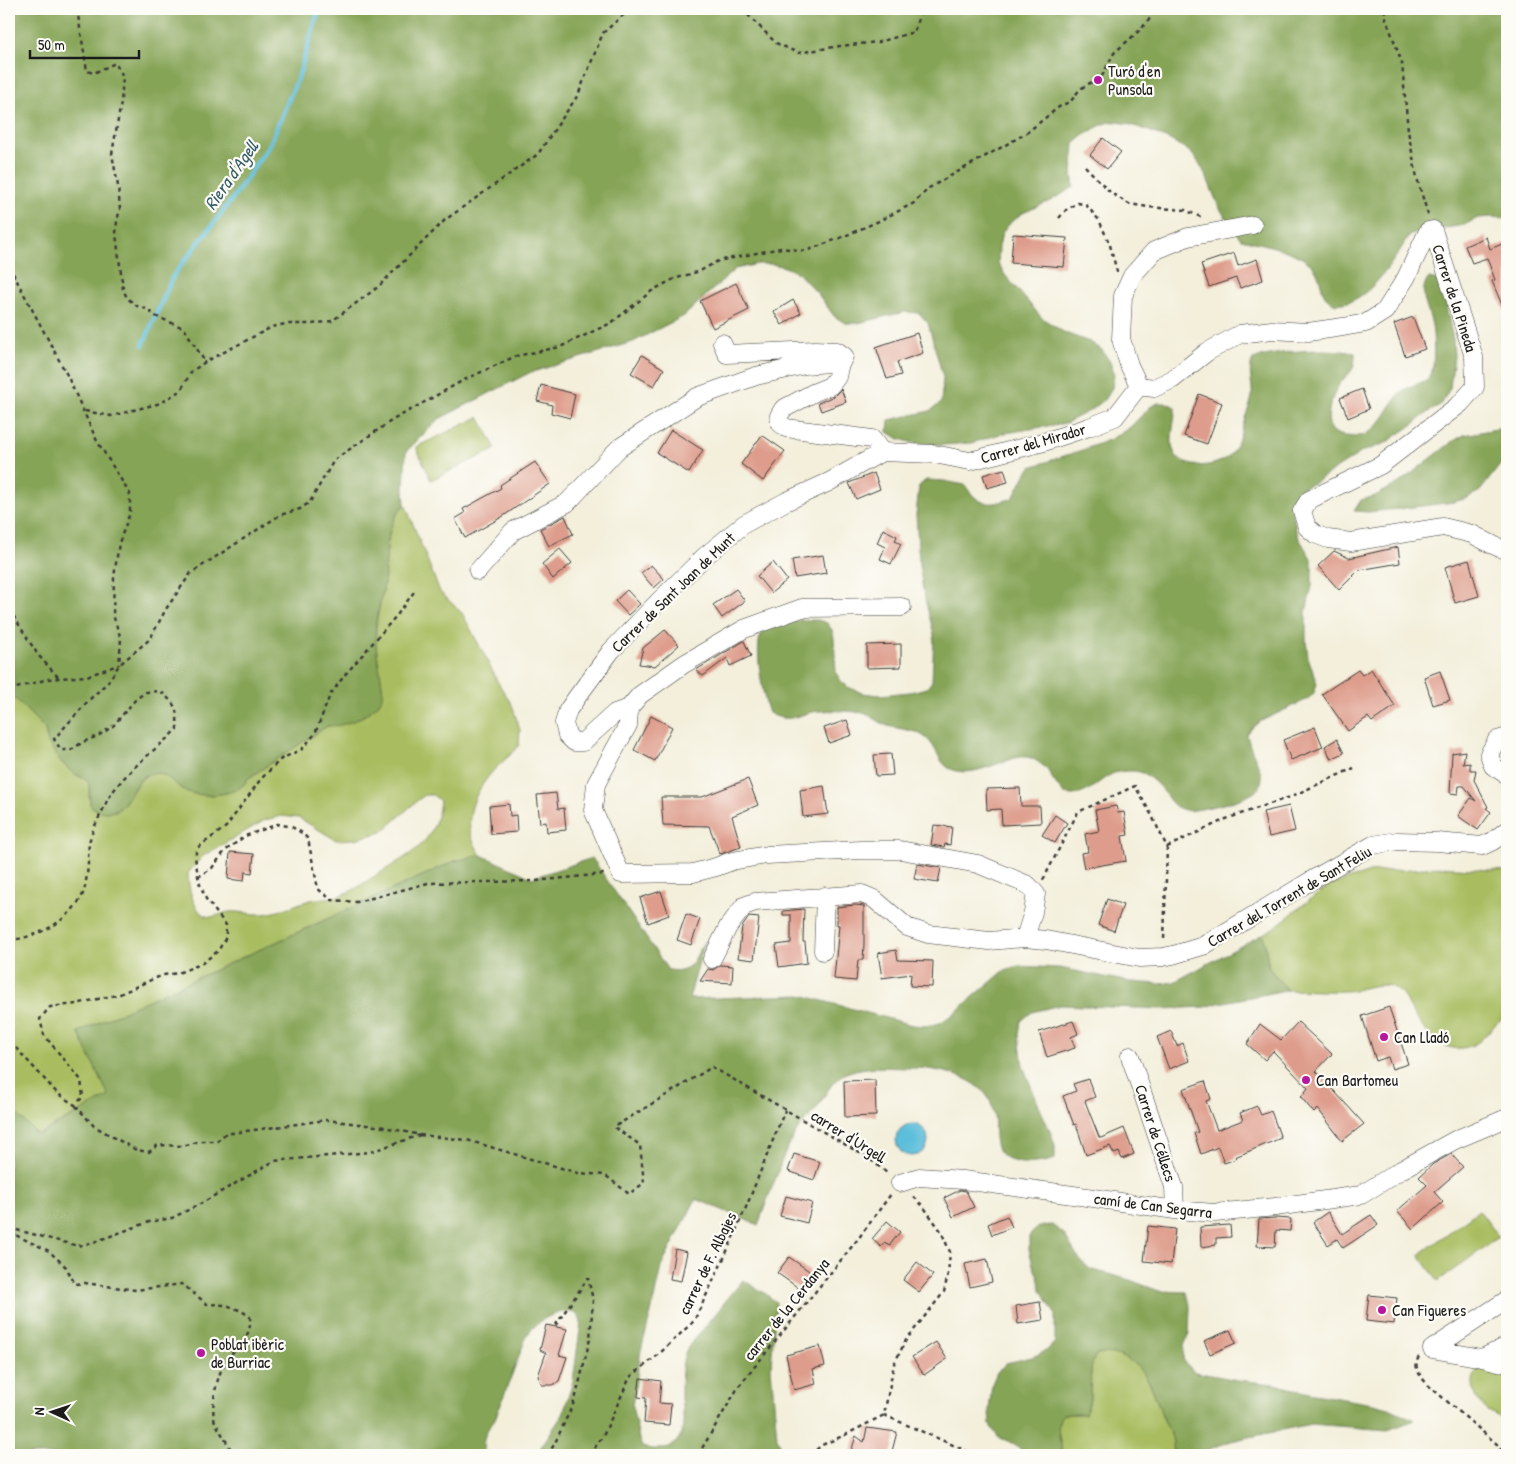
<svg xmlns="http://www.w3.org/2000/svg" width="1516" height="1464" viewBox="0 0 1516 1464" font-family="'Patrick Hand',sans-serif">
<style>
.green{fill:#a9bd61;stroke:#626c3e;fill-rule:evenodd}
.forest{fill:#86a457;stroke:#51603a}
.water{fill:#5cbeda;stroke:#3c6d7b}
.lines{fill:none;stroke-linecap:round;stroke-linejoin:round}
.stream{stroke:#5cbeda;stroke-width:4.5}
.building{fill:#de9d8c}
.minor-casing{stroke:#3c3c39;stroke-width:19}
.path{stroke:#3c3c39;stroke-width:2.5;stroke-dasharray:4 4;stroke-linecap:butt}
.minor{stroke:#fff;stroke-width:18}
.poi-dot{fill:#b5179e;stroke:#fdfcf7;stroke-width:2}
.labels{text-anchor:middle;dominant-baseline:central;stroke-width:4.5;stroke-linejoin:round;paint-order:stroke}
.poi-label{font-size:16px;fill:#1c1c1c;stroke:#fdfcf7;text-anchor:start}
.street-label{font-size:16px;fill:#1c1c1c;stroke:#fdfcf7}
.water-label{font-size:18px;font-style:italic;fill:#365d68;stroke:#fdfcf7}
</style>
<rect width="100%" height="100%" fill="#fdfcf7"/>
<filter id="ink" filterUnits="userSpaceOnUse"><feTurbulence type="fractalNoise" baseFrequency=".02" numOctaves="2"/><feDisplacementMap in="SourceGraphic" scale="10" xChannelSelector="R" yChannelSelector="G"/><feConvolveMatrix kernelMatrix="1 2 1 2 8 2 1 2 1" color-interpolation-filters="sRGB"/></filter>
<filter id="wash" filterUnits="userSpaceOnUse"><feTurbulence type="fractalNoise" baseFrequency=".0096" numOctaves="4" result="noise"/><feDisplacementMap in="SourceGraphic" scale="20" xChannelSelector="R" yChannelSelector="G"/><feGaussianBlur stdDeviation="1.12" result="paint"/><feColorMatrix in="noise" values="0 0 0 0 0 0 0 0 0 0 0 0 0 0 0 0 0 1.4 0 .05"/><feComposite in="paint" operator="in"/></filter>
<g filter="url(#wash)">
<rect width="100%" height="100%" fill="#f3efdb"/>
<path class="green" d="M479,417L496,449L431,480L416,447Z
M405,504L440,592L462,613L485,656L497,681L512,705L520,730L519,746C512,754 504,760 497,767C481,783 467,806 470,830C471,839 476,847 481,855L455,861L78,1032L109,1096L37,1135L9,1106V699H16L45,729L46,736L52,749L62,763L73,773L85,779L89,784V799C95,802 102,809 108,811C127,818 133,773 155,773C169,773 178,790 192,793C204,797 234,795 243,785C245,784 246,781 247,779L327,726C350,724 384,714 382,686C380,668 375,650 376,633C376,616 382,600 384,584C387,557 384,525 405,504ZM425,795H433L440,801C435,845 412,852 380,873C369,879 356,890 344,894C332,899 319,897 307,901C293,905 278,913 263,914C252,915 241,911 229,912C221,913 212,920 204,915C192,907 188,886 188,873L203,856L265,820L282,816L299,818L336,840L355,839L382,832L418,800Z
M1439,867L1507,871V1015C1503,1018 1499,1021 1495,1025C1488,1032 1482,1041 1473,1045C1447,1056 1430,1038 1416,1018C1409,1008 1404,991 1390,986C1376,982 1359,991 1345,991C1326,992 1306,990 1287,990L1269,968L1263,934L1275,927L1308,901L1331,885L1370,872Z
M1479,1210L1499,1237L1438,1281L1419,1255Z
M1107,1353C1144,1357 1151,1385 1162,1415C1169,1433 1175,1435 1173,1455H1062C1062,1441 1053,1427 1062,1414H1085C1095,1397 1087,1374 1094,1356Z
M1479,1365L1507,1372V1419C1489,1415 1472,1402 1473,1380C1474,1376 1477,1370 1479,1365Z"/>
<path class="forest" d="M9,9H1507V219L1493,217L1478,218L1464,225L1410,234C1397,256 1375,292 1351,301C1346,303 1340,303 1335,304C1331,301 1326,298 1324,294C1320,285 1320,276 1315,269C1302,251 1262,244 1241,239C1232,227 1222,214 1216,200C1209,184 1204,166 1191,153C1180,142 1125,119 1110,122C1096,126 1084,135 1074,144L1072,174L1074,187L1050,201L1023,213L1012,221L1002,233L999,246L998,263L1005,275L1042,318L1065,333L1090,342L1102,350L1110,362L1114,375L1112,388L1104,400L1093,409L1066,423L1000,434L972,443L943,445L914,443L899,439L888,432L889,420L930,411L941,403L943,377L928,323L919,313L905,312L858,323H845L834,316L818,294L798,273L785,267L772,264H758L735,269L684,316L672,322L633,342L529,373L439,419L406,452L404,490L405,504C383,525 388,558 384,585C381,602 375,618 375,635C376,654 381,673 383,693L381,700L376,707L356,720L341,725L327,726L247,779C246,781 245,784 243,785C234,795 204,797 191,793C178,790 169,773 155,773C130,773 132,812 107,812C100,812 95,810 90,805L89,784L85,779L73,773L62,763L48,743L45,729L16,699H9Z
M1429,278L1438,280L1444,296L1453,339L1454,356L1450,388L1442,403L1436,408L1428,412L1415,423L1386,443L1362,452L1314,483L1299,489L1294,495L1293,513L1296,530L1299,538L1312,560V586L1306,612V639L1308,657L1317,684L1314,693L1308,699L1259,722L1253,727L1247,734C1249,749 1258,760 1261,774C1263,780 1261,787 1256,791C1244,801 1206,808 1190,811C1184,810 1180,809 1175,806C1170,802 1167,796 1163,791C1157,783 1145,772 1135,771C1127,771 1118,771 1112,774C1094,783 1086,799 1064,794C1060,789 1056,784 1052,778C1050,775 1049,771 1046,769C1043,765 1036,760 1031,758C1012,751 980,779 953,770C938,765 938,748 927,739C917,729 901,730 888,726C877,722 870,713 857,712C845,711 831,710 819,711C798,713 790,725 769,713C763,698 755,652 760,637C761,634 763,632 764,630L801,620H818L827,623L832,630L834,638L836,673L841,681L848,687L862,693L880,695L910,692L927,688L932,681L934,635L923,591L919,561L916,515L919,486L926,480L944,481L965,485C979,507 990,506 1013,498L1026,473L1031,467L1085,449L1111,439L1129,428L1150,407L1158,403H1167L1175,407C1176,428 1161,455 1189,464C1195,466 1201,466 1208,465C1235,461 1239,441 1245,418C1247,411 1251,404 1252,396C1253,382 1247,372 1253,359C1280,351 1327,347 1355,353C1355,358 1355,363 1353,368C1350,374 1345,377 1341,382C1332,394 1318,429 1340,435C1348,437 1358,437 1366,434C1380,428 1390,405 1400,393C1408,384 1426,385 1431,374C1435,366 1434,329 1431,321C1428,310 1422,299 1424,288C1424,284 1427,281 1429,278Z
M1507,427V456L1480,491L1467,498L1454,502L1398,509L1368,512L1354,511L1361,500L1375,496L1399,483L1452,442L1464,435Z
M481,855L532,878L592,858L668,970L682,971L692,964L705,940L689,999L801,995L912,1025L925,1026L940,1023L952,1015L1005,970L1018,966L1060,968L1130,982L1160,984L1174,982L1263,934L1269,968L1287,990L1219,1003L1206,1007L1162,1009L1060,1005L1032,1012L1021,1021L1019,1035L1023,1066L1039,1106L1050,1131L1055,1145V1159C1040,1164 1014,1167 1001,1154C988,1141 1003,1111 983,1091C968,1075 934,1068 913,1068C893,1068 867,1065 849,1072C832,1079 828,1091 819,1105C814,1114 805,1120 799,1128C795,1134 791,1141 788,1147C783,1156 780,1166 777,1175C770,1192 764,1209 758,1225L696,1199L661,1267L651,1313L641,1350L632,1406L639,1439L642,1447C661,1452 680,1449 683,1426C684,1417 682,1408 681,1399C681,1387 681,1364 685,1353C689,1343 702,1331 709,1322C720,1308 731,1294 743,1280L766,1294L776,1302L771,1367L777,1438L785,1455H532L539,1450L563,1414L573,1381L581,1322L578,1314C559,1307 539,1319 527,1335L495,1419C486,1430 480,1441 486,1455H9V1106L38,1135L109,1096L78,1032L455,861Z
M1052,1225L1064,1234L1079,1259L1090,1269L1130,1280L1159,1291L1186,1292L1190,1306L1189,1334L1184,1346L1183,1361L1195,1372L1238,1380L1274,1384L1314,1394L1373,1404L1389,1408L1415,1420L1388,1430L1311,1424L1231,1441L1193,1455H1173C1175,1436 1168,1431 1162,1415C1153,1390 1149,1371 1125,1358C1115,1353 1105,1352 1095,1356C1086,1374 1095,1396 1085,1414H1063C1053,1426 1062,1441 1062,1455H1029L1010,1442L998,1437L990,1425L989,1411L992,1384L997,1372L1006,1363L1032,1357L1046,1351L1055,1342V1314L1041,1290L1038,1277L1033,1265L1029,1249V1236L1039,1226Z"/>
<path class="water" d="M896 1140a16 16 0 1 1 32 0a16 16 0 1 1-32 0Z"/>
<g class="lines">
<path class="stream" d="M143,345L173,276L233,198L270,144L299,75L319,9"/>
</g>
<g id="blocks">
<path class="building" d="M1103,138L1121,152L1107,169L1090,155Z
M1013,234L1067,238L1064,267L1011,263Z
M1486,237L1490,249L1507,242V317L1492,281L1495,280L1487,258L1472,263L1465,246Z
M1234,253L1238,266L1257,259L1263,280L1240,288L1236,278L1209,287L1201,264Z
M736,283L749,310L713,328L700,301Z
M793,300L801,313L782,325L774,312Z
M1413,317L1425,349L1405,356L1394,324Z
M917,333L923,353L897,362L901,375L887,379L876,347Z
M642,355L664,369L654,386L631,373Z
M541,385L575,394L570,418L551,413L552,405L537,401Z
M841,389L846,402L821,411L818,403L834,396Z
M1362,389L1369,409L1348,418L1340,398Z
M1199,394L1222,403L1207,444L1184,436Z
M671,430L703,450L689,473L657,453Z
M762,435L785,451L763,481L741,464Z
M535,462L550,484L502,517L465,538L455,519L465,513L463,509L501,488L500,485Z
M1004,469L1008,482L987,488L983,475Z
M874,473L880,489L856,499L849,483Z
M565,516L573,534L549,546L540,529Z
M883,529L897,536L895,541L901,544L891,564L880,559L885,547L877,543Z
M1398,547L1400,563L1359,570L1339,590L1318,566L1334,551L1349,558Z
M560,549L572,563L553,579L542,564Z
M823,555L826,573L795,578L792,560Z
M1469,560L1479,596L1455,603L1445,567Z
M773,562L787,580L771,593L757,576Z
M651,565L664,579L654,588L641,573Z
M736,589L745,601L722,618L713,605Z
M627,590L640,604L628,615L615,601Z
M665,630L679,645L655,666L639,664L643,648Z
M744,641L751,656L730,666L727,658L703,676L696,670Z
M901,644V667L867,668V645Z
M1371,669L1395,706L1372,722L1368,717L1348,731L1322,694L1358,670L1362,675Z
M1440,671L1450,700L1433,705L1424,677Z
M651,716L672,727L655,761L634,750Z
M847,720L852,735L829,743L824,728Z
M1315,727L1323,747L1291,760L1283,740Z
M1337,739L1344,753L1331,759L1325,746Z
M1465,751L1463,764L1470,763V770H1476L1474,780L1488,807L1486,808L1491,812L1478,830L1458,816L1471,798L1476,801L1464,786H1459L1458,794L1450,793L1452,753Z
M891,754L893,775L876,776L874,755Z
M748,779L758,805L732,816L741,847L720,854L709,826L663,825L661,797H702Z
M824,786L828,814L803,817L800,790Z
M1020,788L1021,806H1040L1041,823L1002,825L1001,809L987,810L986,789Z
M556,793L558,809L564,808L566,830L547,832L546,822L540,823L537,795Z
M509,804L510,816L516,815L517,832L491,834L489,806Z
M1116,806L1118,813L1124,812L1128,835L1122,836L1126,861L1084,868L1081,853L1088,852L1085,834L1099,831L1095,810Z
M1289,806L1295,831L1269,837L1263,812Z
M1055,815L1067,823L1055,843L1042,835Z
M934,825L952,827L950,845L945,844L944,847L931,845Z
M230,852L254,854L252,873L245,872L244,881L228,879Z
M917,864L941,868L938,883L914,879Z
M661,891L669,915L648,923L640,898Z
M1107,899L1123,905L1114,931L1098,925Z
M855,905L864,906V944L863,960H858L856,981L834,979L839,925H837V907Z
M804,909L803,942H805L807,963L779,967L776,945L791,943V915H783V911Z
M686,914L700,919L691,945L677,940Z
M749,917L759,918L754,960L738,958L742,927Z
M896,950L898,960L933,961L932,987L910,986L911,974L882,978L878,953Z
M720,965L733,966L732,983L700,981L708,969L713,970Z
M1389,1007L1408,1064L1392,1069L1388,1057L1376,1061L1362,1016Z
M1073,1021L1078,1034L1071,1037L1075,1048L1047,1057L1039,1032Z
M1298,1022L1332,1054L1316,1071L1364,1124L1342,1141L1318,1109L1314,1113L1301,1097L1308,1088L1273,1051L1265,1060L1247,1044L1260,1024L1281,1040Z
M1171,1031L1177,1046L1183,1043L1189,1061L1169,1069L1157,1037Z
M1088,1079L1095,1097L1085,1101L1099,1137L1101,1138L1124,1128L1134,1154L1122,1159L1119,1152L1114,1154L1110,1146L1086,1155L1076,1124L1074,1125L1063,1096L1076,1091L1073,1084Z
M875,1080L876,1116L845,1117L844,1081Z
M1205,1081L1211,1099L1206,1101L1217,1130L1243,1120L1240,1113L1257,1106L1261,1115L1271,1111L1281,1138L1235,1157L1236,1159L1224,1163L1218,1147L1201,1154L1194,1133L1198,1132L1183,1089Z
M794,1154L820,1162L814,1180L788,1171Z
M1451,1154L1463,1167L1434,1192L1443,1202L1413,1229L1397,1211L1427,1185L1419,1177L1433,1164Z
M960,1190L966,1191L974,1207L953,1217L944,1198Z
M786,1196L812,1203L807,1223L780,1216Z
M1328,1212L1342,1234L1371,1215L1378,1225L1343,1248L1337,1239L1328,1245L1313,1222Z
M1007,1216L1012,1227L992,1235L988,1224Z
M1275,1218L1291,1219L1290,1231L1276,1230L1275,1247L1257,1246L1259,1219Z
M887,1221L900,1232L889,1246L885,1242L881,1247L872,1239Z
M1230,1225L1231,1237L1216,1238V1245L1201,1247L1200,1227Z
M1148,1226L1175,1229L1171,1264L1144,1261Z
M675,1249L687,1252L681,1281L670,1279Z
M789,1257L812,1273L800,1289L777,1273Z
M987,1259L992,1282L970,1287L965,1264Z
M917,1262L933,1275L919,1292L903,1280Z
M1369,1295L1397,1298L1394,1324L1366,1321Z
M1040,1302L1043,1320L1018,1324L1016,1306Z
M546,1325L567,1329L559,1355L567,1357L559,1381L553,1385H542L538,1376L546,1353L540,1350Z
M1230,1330L1236,1343L1210,1354L1204,1341Z
M936,1342L947,1359L924,1375L912,1357Z
M820,1346L825,1366L813,1369L816,1384L794,1390L786,1355Z
M640,1378L661,1381L659,1403L671,1404L669,1425L644,1423L646,1398L638,1397Z
M867,1428L897,1432L891,1455H858L851,1452L856,1436L864,1442Z"/>
</g>
</g>
<g filter="url(#ink)">
<use href="#blocks" fill-opacity="0" stroke="#3c3c39" stroke-width="1"/>
<g class="lines">
<g class="minor-casing">
<path id="minor" d="M1253,225L1188,237L1154,251L1132,276L1123,296L1121,339L1129,365L1139,386L1154,388L1173,379L1207,352L1240,334L1272,330L1308,332L1343,327L1366,323L1385,311L1406,278L1428,231L1433,230L1474,357L1475,387L1460,404L1381,465L1309,500L1302,511L1307,527L1315,534L1328,539L1351,542L1443,527L1472,534L1493,545L1507,551
M722,343L727,354L815,350L837,351L844,356L839,367
M882,452L934,454L970,461L1044,442L1089,427L1115,417L1139,386
M478,571L513,531L567,503L619,448L697,397L756,376L805,365L829,363L839,367L837,377L830,386L815,392L783,409L779,416L780,423L786,428L872,439L882,452
M629,708L628,725L596,784L593,810L621,874L693,873L716,867L732,861L767,855L861,850H900L978,864L1028,885L1036,894L1033,912L1025,938
M629,708L615,713L583,742H574L567,735L564,723L568,710L577,697L611,651L659,601L704,557L744,524L785,502L829,482L882,452
M629,708L640,695L684,664L744,629L802,608L902,607
M1507,737L1497,740L1489,754L1493,766L1507,775
M823,951L825,896
M712,959L728,927L744,906L755,902L862,894L874,899L907,927L928,934L989,941L1025,938L1046,940L1139,958L1163,957L1173,955L1203,946L1317,877L1373,845L1397,841L1437,842L1482,846L1493,841L1507,830
M1130,1056L1174,1187L1175,1210
M900,1183L919,1177L963,1180L1073,1195L1175,1210L1215,1213L1275,1207L1361,1195L1401,1170L1455,1140L1507,1118
M1432,1349L1507,1300
M1432,1349L1482,1358L1507,1364
M1482,1358L1507,1346"/>
</g>
<path class="path" d="M77,9L87,71L94,73L115,63L123,76L121,103L112,154L118,186L120,209L117,221L116,234L123,289L127,298L137,306L147,309L155,316L184,328L205,362
M742,9L776,43L798,53L840,46L879,42L914,32L921,9
M1386,9L1384,13L1402,63L1408,131L1417,178L1428,215
M1085,166L1111,193L1129,204L1148,207L1185,210L1203,218
M1059,218L1067,209L1078,203L1086,205L1099,220L1110,245L1117,272
M9,266L67,375L97,441L130,494V513L119,543L114,577L113,615L121,639L119,665
M85,411L111,416L161,403L181,390L191,372L205,362L272,327L285,324H312L332,321L378,287L445,220L538,154L578,95L603,33L630,9
M9,609L38,655L59,678
M9,690L48,679L87,676L118,665
M1167,847L1226,819L1290,797L1354,768
M198,877L212,868L225,851L245,836L278,824L292,827L302,833L308,839L318,889L332,900L357,902L428,883L535,881L604,874
M1043,880L1078,812L1135,786L1151,814L1167,847L1164,940
M9,940C37,938 68,922 82,896C85,890 86,881 87,874C89,862 87,847 91,836C95,824 102,812 107,801C124,771 153,753 177,729C178,709 176,704 160,691L146,692L136,699L113,726L98,736L83,742L71,750H61L54,739L89,700L108,682L119,665L150,639L166,609L191,573L280,515L300,509L310,502L334,460L391,421L462,381L516,356L560,347L611,323L653,290L674,279L700,271L718,261L781,248L806,251L840,238L879,221L914,203L929,188L1025,134L1059,107L1071,101L1080,89L1102,76L1114,53L1140,30L1149,20L1151,9
M9,1044L16,1048L58,1094L75,1105L83,1097L81,1080L44,1035L40,1019L50,1007L76,1004L120,994L153,979L164,975L178,973L201,964L218,951L226,937V925L206,899L199,882L195,857L197,848L226,827L260,780L281,759L302,749L315,734L330,695L344,676L397,615L414,592
M420,1135L467,1140L578,1173L605,1175L629,1194L644,1183L640,1145L614,1127L712,1067L870,1159L887,1173
M9,1228L78,1246L94,1242L149,1222L172,1218L200,1204L274,1161L370,1152L420,1135L384,1127L326,1120L225,1134L217,1141H200L183,1146L158,1145L149,1152L136,1150L94,1126L75,1105
M9,1232L49,1251L66,1267L75,1284L85,1283L136,1290L182,1284L207,1304L226,1305L242,1311L250,1317C252,1339 237,1345 226,1361C217,1374 210,1407 215,1422L234,1455
M1419,1357C1412,1367 1421,1377 1428,1385L1498,1445L1504,1455
M884,1415L976,1455
M547,1455L554,1445L575,1400L590,1339L593,1300L588,1278L555,1326
M590,1455L604,1434L630,1377L658,1355L694,1321L724,1258L747,1205L785,1110
M698,1455L739,1386L858,1239L891,1194
M810,1455L822,1445L845,1435L884,1415L894,1364L906,1340L944,1292L948,1274L950,1252L941,1231L923,1206L912,1195"/>
<use href="#minor" class="minor"/>
</g>
</g>
<g class="poi-dot">
<circle cx="1098" cy="80" r="5"/>
<circle cx="1384" cy="1037" r="5"/>
<circle cx="1306" cy="1080" r="5"/>
<circle cx="1382" cy="1310" r="5"/>
<circle cx="201" cy="1353" r="5"/>
</g>
<g class="labels">
<g class="poi-label">
<text x="1108" y="71">Turó d'en<tspan x="1108" dy="18">Punsola</tspan></text>
<text x="1394" y="1037">Can Lladó</text>
<text x="1316" y="1080">Can Bartomeu</text>
<text x="1392" y="1310">Can Figueres</text>
<text x="211" y="1344">Poblat ibèric<tspan x="211" dy="18">de Burriac</tspan></text>
</g>
<g class="street-label">
<text transform="translate(1455 298) rotate(72)">Carrer de la Pineda</text>
<text transform="translate(1033 443) rotate(-16)">Carrer del Mirador</text>
<text transform="translate(673 592) rotate(-44)">Carrer de Sant Joan de Munt</text>
<text transform="translate(1289 896) rotate(-30)">Carrer del Torrent de Sant Feliu</text>
<text transform="translate(1156 1133) rotate(72)">Carrer de Céllecs</text>
<text transform="translate(849 1136) rotate(32)">carrer d'Urgell</text>
<text transform="translate(1153 1205) rotate(7)">camí de Can Segarra</text>
<text transform="translate(707 1263) rotate(-64)">carrer de F. Albajes</text>
<text transform="translate(786 1309) rotate(-51)">carrer de la Cerdanya</text>
</g>
<g class="water-label">
<text transform="translate(231 175) rotate(-55)">Riera d'Agell</text>
</g>
</g>
<rect width="1516" height="1464" fill="none" stroke="#fdfcf7" stroke-width="30"/>
<g transform="translate(52 1412) rotate(273)" stroke="#fdfcf7" stroke-width="4" paint-order="stroke">
<path d="M0-4L9 19L0 12L-9 19Z" fill="#1c1c1c"/>
<text y="-8" font-size="14" font-weight="bold" text-anchor="middle" fill="#1c1c1c">N</text>
</g>
<path d="M30 50v8h109v-8" fill="none" stroke="#1c1c1c" stroke-width="2.5"/>
<text x="38" y="50" font-size="15" fill="#1c1c1c" stroke="#fdfcf7" stroke-width="4" paint-order="stroke">50 m</text>
</svg>
